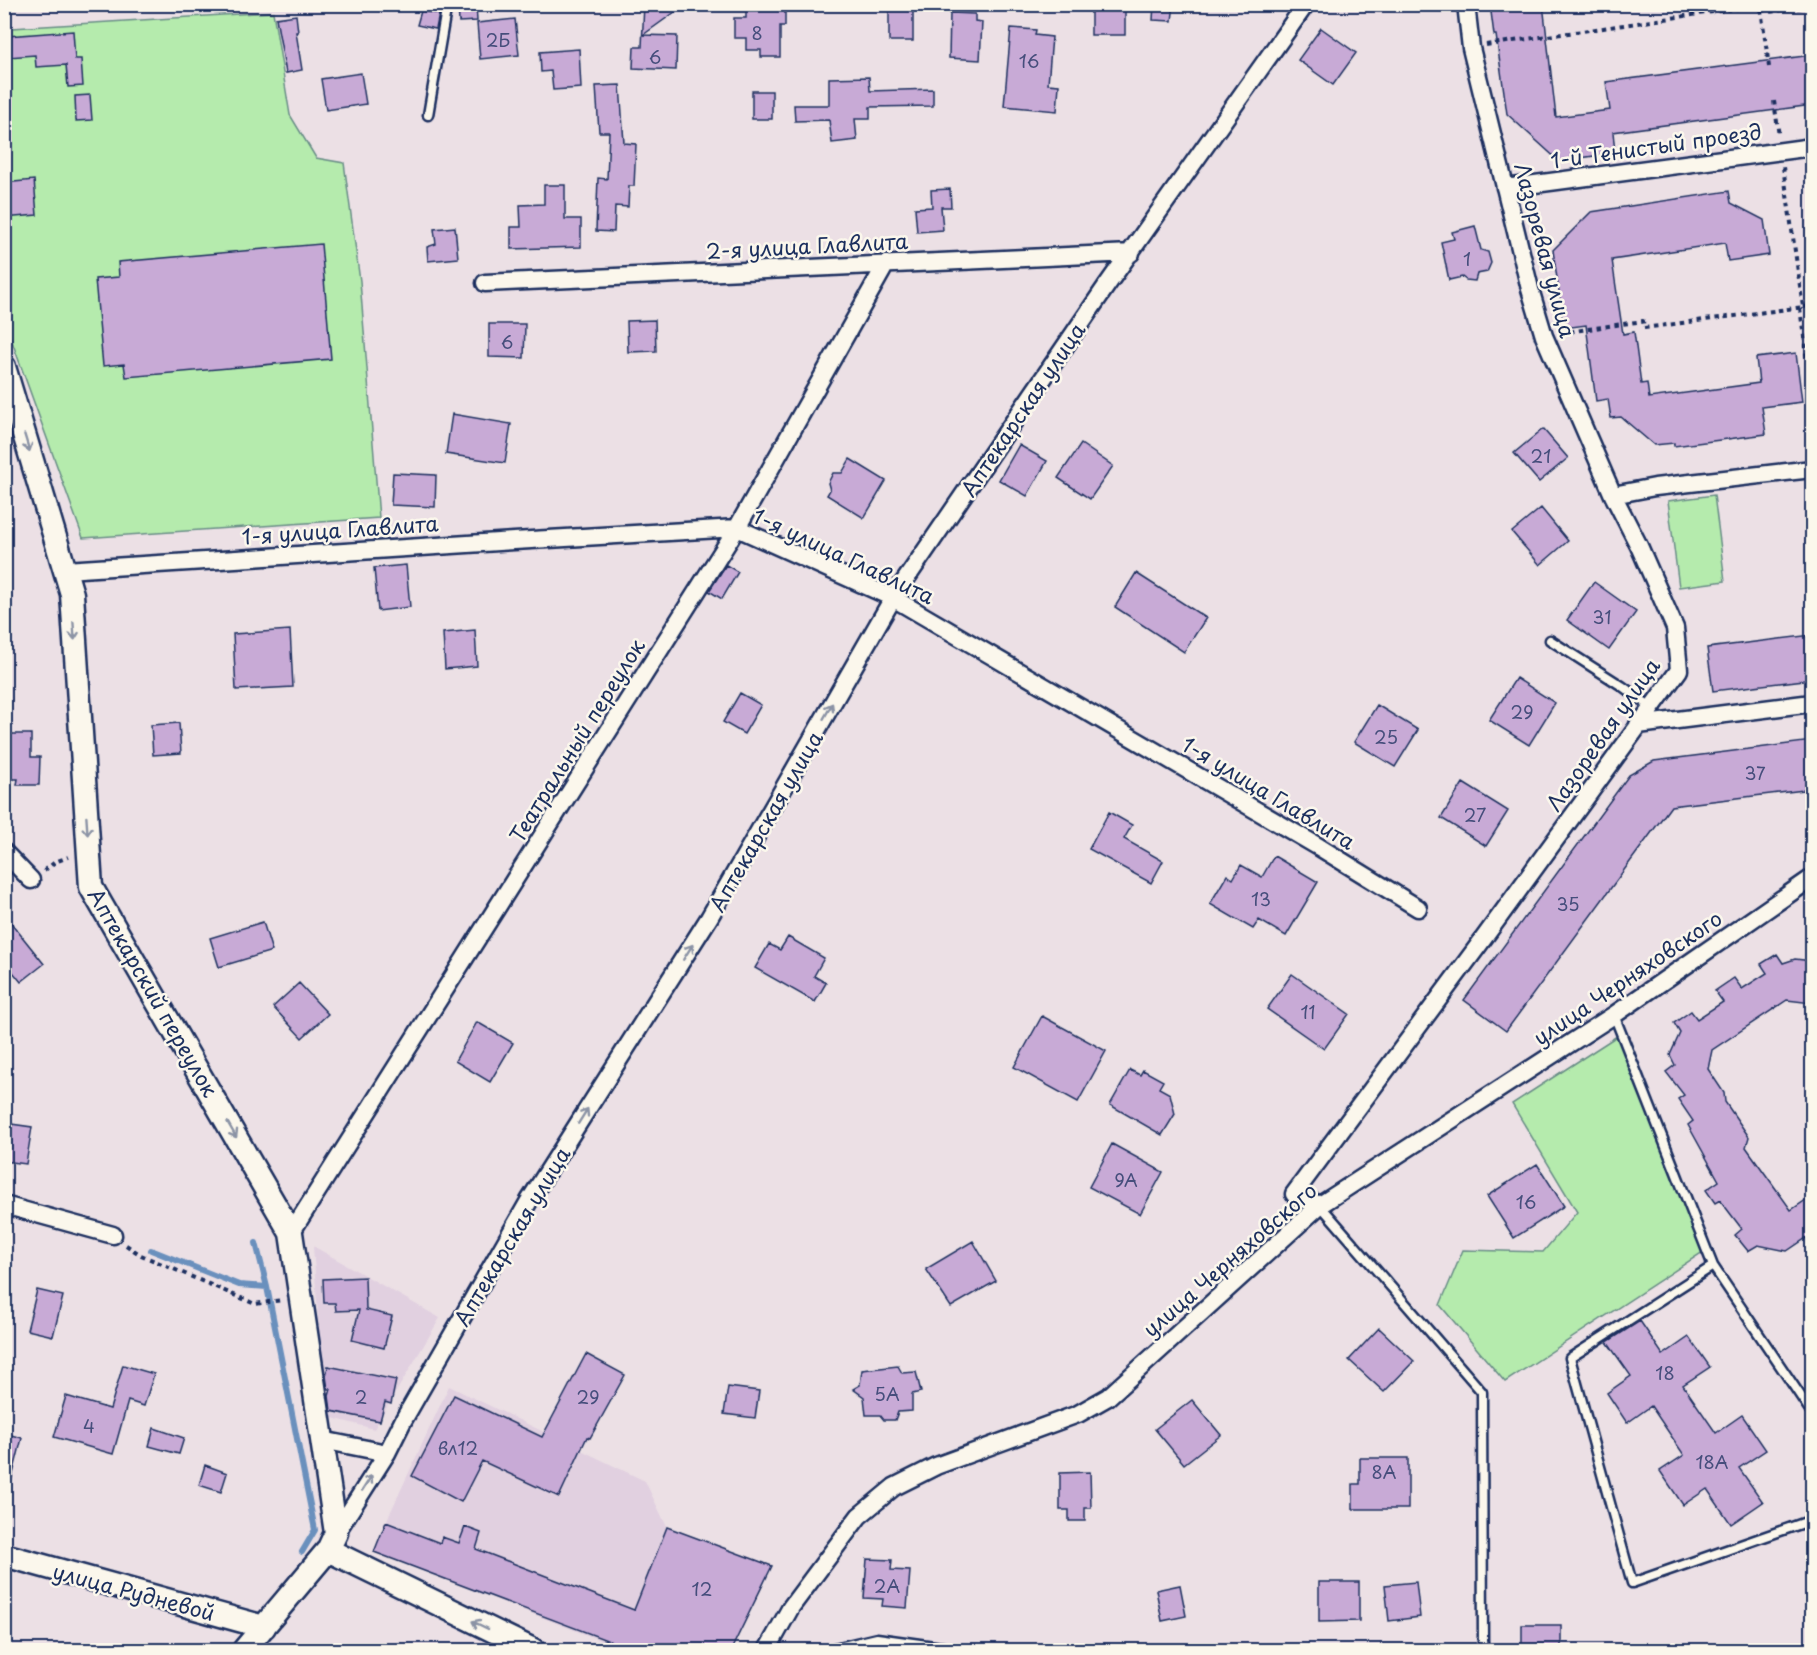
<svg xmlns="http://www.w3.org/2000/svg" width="1817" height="1655" viewBox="0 0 1817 1655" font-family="'Playpen Sans',sans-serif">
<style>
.built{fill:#e1d0e0}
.green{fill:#b5ebad;stroke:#688d86;stroke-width:1.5}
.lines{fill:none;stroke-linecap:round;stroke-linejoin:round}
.stream{stroke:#6b90bd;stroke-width:6}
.building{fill:#c8aad6;stroke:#1b2f5e;stroke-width:1.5}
.lane-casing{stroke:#1b2f5e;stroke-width:13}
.street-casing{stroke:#1b2f5e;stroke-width:21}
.secondary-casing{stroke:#1b2f5e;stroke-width:27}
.path{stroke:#1b2f5e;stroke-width:4;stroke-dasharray:4.5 4.5;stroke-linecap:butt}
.lane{stroke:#fbf7ec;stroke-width:8}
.street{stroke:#fbf7ec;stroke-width:16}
.secondary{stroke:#fbf7ec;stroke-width:22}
.oneway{stroke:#8b93a5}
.labels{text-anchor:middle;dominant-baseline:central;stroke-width:5;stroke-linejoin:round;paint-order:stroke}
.number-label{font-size:18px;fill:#464e7c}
.street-label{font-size:21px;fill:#1b2f5e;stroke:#fbf7ec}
</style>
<rect width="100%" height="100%" fill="#ece0e5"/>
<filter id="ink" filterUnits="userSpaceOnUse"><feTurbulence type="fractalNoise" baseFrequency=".0167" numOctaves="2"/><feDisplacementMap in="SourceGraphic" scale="12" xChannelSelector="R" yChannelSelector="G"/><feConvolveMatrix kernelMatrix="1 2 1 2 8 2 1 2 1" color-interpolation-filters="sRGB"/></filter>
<g filter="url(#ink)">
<path class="built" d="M313,1246L440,1318L374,1429L325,1416Z
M449,1386L645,1481L667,1527L772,1566L731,1650H625L374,1552L386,1522Z"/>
<path class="green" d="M273,12L290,115L316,158L344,163L360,281L379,518L83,538L5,322V33L12,28Z
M1714,495L1725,581L1679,587L1668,501Z
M1617,1036L1703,1252L1505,1382L1440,1305L1463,1250L1543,1252L1577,1212L1512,1104Z"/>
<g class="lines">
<path class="stream" d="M256,1243L267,1287L315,1530L302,1552
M151,1250L239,1285L267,1287"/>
</g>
<path class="building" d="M476,4L477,21L459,22L458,5Z
M644,4H686L643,35L677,36L676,70L633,68L634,47H642Z
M762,4L785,7V26H780V57H761V50H746V38H734V18H746V7H761Z
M1091,4H1125V35H1091Z
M1154,4H1174L1172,21L1153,20Z
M1490,4H1543L1556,117L1610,110L1606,82L1812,55V105L1613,132L1615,153L1559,161L1507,114L1496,35H1494Z
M889,10H913V41H889Z
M421,11L439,14L436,29L417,25Z
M950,13L975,14V21L982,22L980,60L949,58Z
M296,15L298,32H296L302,70L286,73L276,18Z
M515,19L519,55L480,59L477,23Z
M1011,28L1036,30L1035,35L1052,37L1048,84L1059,85L1057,111L1004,106Z
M1321,28L1356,53L1333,85L1298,60Z
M73,31L75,59H81L83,86L68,87L66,65L36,67L35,55L8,57L7,36Z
M579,49L581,88L553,90L551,71L541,72L540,52Z
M361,73L366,104L326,110L321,79Z
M869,77L870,91L933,89V106L870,107V119H855L857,140L832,143L829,120L795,121L794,105H829V78Z
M620,85L624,143L636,144L634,186H629L628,207L615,206L614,232L596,231L598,178L607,179L609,132H599L596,86Z
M752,91H772V119H752Z
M90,95L92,120L76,121L75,96Z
M34,180L37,215L4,218V183Z
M544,185H565V219H581V247L511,249V227H521L520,205L544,204Z
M950,189L951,207H941L943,230L917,232L915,208L932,207L931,190Z
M1729,191L1731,203L1764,220L1769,255L1728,261L1725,243L1612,260L1623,334L1634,332L1641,384L1647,383L1649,398L1759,383L1756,358L1796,353L1802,402L1762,407L1766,434L1674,446V443L1654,445L1621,417L1611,418L1608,399L1596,401L1586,325L1564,328L1553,250L1591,212Z
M1475,226L1481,250L1488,252L1491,263L1487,272L1477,274L1475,281L1466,280L1462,277L1449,280L1441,242L1454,239L1452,232Z
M455,227L458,258L428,261L427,247L436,244L434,229Z
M321,244L331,359L126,377L124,364L103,366L95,279L119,277L118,262Z
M655,320L656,351L628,352L627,321Z
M489,324H525L524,358L489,357Z
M452,414L511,424L505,463L446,454Z
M1543,429L1568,458L1539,482L1514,453Z
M1081,444L1113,466L1090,499L1058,478Z
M1019,445L1047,461L1027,496L999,480Z
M850,459L886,481L864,518L827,495L830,490L828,483L833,473H842Z
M393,473L436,475L435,507L391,505Z
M1541,508L1568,541L1540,565L1512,532Z
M406,565L410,607L378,611L374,568Z
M726,565L738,572L722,599L709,591Z
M1136,573L1206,618L1184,652L1115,607Z
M1594,582L1636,612L1609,650L1567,620Z
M290,630L293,687L236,690L233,634Z
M475,630L477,666L445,669L443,633Z
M1812,635V679L1713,691L1707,648Z
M1516,678L1555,703L1529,745L1489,720Z
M740,693L761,705L744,734L723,722Z
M1377,705L1418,730L1395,767L1354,742Z
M179,723L181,753L153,755L151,725Z
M4,734H31V757H40L39,785H17L18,779H4Z
M1812,741V789L1671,806L1506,1031L1464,1000L1629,775L1654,761Z
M1463,783L1508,811L1486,846L1441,818Z
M1109,812L1132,825L1124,839L1163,861L1151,883L1089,849Z
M1274,856L1318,882L1286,936L1259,920L1253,929L1210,904L1227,875L1233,879L1241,865L1262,877Z
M4,914L44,964L21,982L4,961Z
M263,922L272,951L219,967L210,938Z
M788,937L824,958L814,976L826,983L815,1002L755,968L769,944L780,950Z
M1777,954L1783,963L1795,959L1812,961V1003L1787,1000L1712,1050L1708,1069L1724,1093L1725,1102L1749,1137L1746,1147L1791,1210L1812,1196V1234L1787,1251L1758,1245L1748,1251L1735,1235L1742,1229L1720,1200L1715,1203L1706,1190L1719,1181L1688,1125L1693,1121L1678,1099L1684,1095L1666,1072L1675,1065L1670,1055L1680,1033L1674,1023L1691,1011L1697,1019L1723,1002L1715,991L1734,978L1742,989L1767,973L1761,964Z
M1292,974L1349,1014L1324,1049L1267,1009Z
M299,983L328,1014L302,1038L273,1007Z
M1042,1016L1106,1051L1078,1102L1014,1067Z
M477,1022L513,1043L490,1082L455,1061Z
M1130,1070L1140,1075L1143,1070L1163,1081L1159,1088L1170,1094L1175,1114L1162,1135L1110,1105Z
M4,1123L32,1127L26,1164L4,1161Z
M1112,1144L1163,1172L1140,1214L1089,1187Z
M1537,1164L1564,1206L1514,1238L1487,1196Z
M973,1241L996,1281L951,1307L926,1269Z
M365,1277L366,1310L392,1316L384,1348L352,1340L359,1310L336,1311L335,1303H324L323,1279Z
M37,1290L63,1296L53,1336L27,1330Z
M1640,1321L1663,1355L1689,1337L1710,1367L1683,1385L1716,1433L1742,1415L1766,1450L1739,1468L1763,1502L1731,1524L1707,1489L1683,1505L1660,1471L1684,1455L1651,1406L1627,1423L1607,1393L1631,1376L1607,1342Z
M1379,1328L1414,1361L1384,1392L1349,1360Z
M586,1354L625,1375L590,1438L587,1437L559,1497L482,1461L461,1502L412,1476L454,1395L542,1437Z
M123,1365L154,1374L144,1406L128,1401L113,1454L54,1437L66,1396L110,1409Z
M328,1366L396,1380L391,1404L385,1402L380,1421L331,1411L329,1396L331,1389H328L326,1376Z
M898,1366L902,1373L916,1372L921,1392L912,1394V1411L898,1412L895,1420H884L880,1415H866L864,1397L853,1389L860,1385L862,1370Z
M728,1387L759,1391L755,1418L724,1414Z
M1192,1400L1221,1435L1184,1464L1155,1429Z
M154,1428L184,1438L179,1454L149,1446Z
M4,1433L22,1438L10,1486L4,1485Z
M1360,1458H1408V1509H1353V1484H1360Z
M205,1465L227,1473L221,1492L199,1485Z
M1090,1472L1091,1508H1085V1521H1069V1510H1060V1473Z
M386,1522L440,1543L442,1537L459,1543L465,1527L481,1533L476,1549L634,1610L667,1527L772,1566L731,1650H633L374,1552Z
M867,1559L892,1560L891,1570L910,1571L907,1608L882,1606L883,1599L864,1598Z
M1319,1582H1359V1621L1319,1622Z
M1416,1582L1420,1617L1389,1621L1385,1585Z
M1180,1585L1186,1616L1162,1621L1156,1590Z
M1522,1625H1561V1650H1522Z"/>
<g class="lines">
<g class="lane-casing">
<path id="lane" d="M428,115L447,4
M1550,640L1622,686L1651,707
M1614,1015L1713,1266L1812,1413
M1320,1205L1482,1392L1483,1650
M1713,1266L1570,1358L1632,1583L1812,1520
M826,1650L877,1638L963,1650"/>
</g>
<g class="street-casing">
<path id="street" d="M1505,188L1812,147
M485,283L1131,253
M1613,495L1655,487L1812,469
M65,570L514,541L737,528L893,598L1319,847L1418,908
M1638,725L1812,703
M4,852L31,880
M4,1205L113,1235
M1320,1205L1294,1194L1478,946L1679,670L1675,628L1639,546L1613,495L1544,336L1530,289L1471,48L1466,4
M291,1233L737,528L886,264
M322,1440L387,1453
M336,1533L387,1453L404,1419L529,1201L709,918L893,598L1107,285L1306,4
M767,1650L791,1607L859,1516L894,1487L936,1466L1078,1414L1108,1397L1320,1205L1614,1015L1812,878"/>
</g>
<g class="secondary-casing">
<path id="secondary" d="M4,367L72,594L91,887L291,1233L336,1533L328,1550L244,1650
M328,1550L533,1650
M4,1555L264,1627"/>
</g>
<path class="path" d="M1761,9L1769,67
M1486,45L1754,6L1769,12L1812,6
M1774,101L1779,136
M1803,307L1812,306
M1800,308L1812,395
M1561,333L1643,321L1644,328L1803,307L1783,167
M44,871L55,862L68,857
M126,1245L141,1255L255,1304L282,1300"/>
<use href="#lane" class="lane"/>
<use href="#street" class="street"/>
<use href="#secondary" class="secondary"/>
</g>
<defs><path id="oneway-shaft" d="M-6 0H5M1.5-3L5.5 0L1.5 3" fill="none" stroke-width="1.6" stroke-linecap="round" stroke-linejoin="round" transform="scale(1.5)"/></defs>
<g class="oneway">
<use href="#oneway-shaft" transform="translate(27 443) rotate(73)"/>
<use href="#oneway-shaft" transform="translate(74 631) rotate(86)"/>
<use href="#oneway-shaft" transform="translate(828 711) rotate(-60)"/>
<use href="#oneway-shaft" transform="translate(87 826) rotate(86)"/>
<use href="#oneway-shaft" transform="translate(688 952) rotate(-58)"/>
<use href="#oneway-shaft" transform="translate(583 1116) rotate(-58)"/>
<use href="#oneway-shaft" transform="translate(232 1130) rotate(60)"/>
<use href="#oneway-shaft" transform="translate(367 1483) rotate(-57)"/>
<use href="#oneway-shaft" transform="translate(480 1625) rotate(-154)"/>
</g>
</g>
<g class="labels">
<g class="number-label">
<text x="757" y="32">8</text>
<text x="498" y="39">2Б</text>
<text x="655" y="56">6</text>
<text x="1029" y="60">16</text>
<text x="1467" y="258">1</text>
<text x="507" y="341">6</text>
<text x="1541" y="455">21</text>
<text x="1602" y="616">31</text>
<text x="1522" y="711">29</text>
<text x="1386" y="736">25</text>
<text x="1755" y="772">37</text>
<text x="1475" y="814">27</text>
<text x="1261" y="898">13</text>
<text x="1568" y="903">35</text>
<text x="1308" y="1011">11</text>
<text x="1126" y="1179">9А</text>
<text x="1526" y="1201">16</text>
<text x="1665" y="1372">18</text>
<text x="887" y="1393">5А</text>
<text x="361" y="1396">2</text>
<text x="588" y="1396">29</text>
<text x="89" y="1425">4</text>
<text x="458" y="1447">вл12</text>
<text x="1712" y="1461">18А</text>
<text x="1384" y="1471">8А</text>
<text x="887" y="1585">2А</text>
<text x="702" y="1588">12</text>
</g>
<g class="street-label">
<text transform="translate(1656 145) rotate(-8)">1-й Тенистый проезд</text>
<text transform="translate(807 245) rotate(-3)">2-я улица Главлита</text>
<text transform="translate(1546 250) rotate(75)">Лазоревая улица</text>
<text transform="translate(1022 409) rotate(-56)">Аптекарская улица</text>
<text transform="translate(340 529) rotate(-4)">1-я улица Главлита</text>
<text transform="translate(844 555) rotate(25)">1-я улица Главлита</text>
<text transform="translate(1602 734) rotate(-55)">Лазоревая улица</text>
<text transform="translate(576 740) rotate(-58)">Театральный переулок</text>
<text transform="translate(1269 792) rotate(31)">1-я улица Главлита</text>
<text transform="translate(765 821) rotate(-60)">Аптекарская улица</text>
<text transform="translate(1627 977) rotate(-34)">улица Черняховского</text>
<text transform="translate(154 992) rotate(60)">Аптекарский переулок</text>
<text transform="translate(511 1236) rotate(-59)">Аптекарская улица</text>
<text transform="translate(1229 1259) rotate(-41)">улица Черняховского</text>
<text transform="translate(134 1591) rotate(15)">улица Рудневой</text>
</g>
</g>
<rect width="1817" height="1655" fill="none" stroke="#fbf7ec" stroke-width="24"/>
<rect x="12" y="12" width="1793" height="1631" fill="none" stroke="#1b2f5e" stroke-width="2" filter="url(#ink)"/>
</svg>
